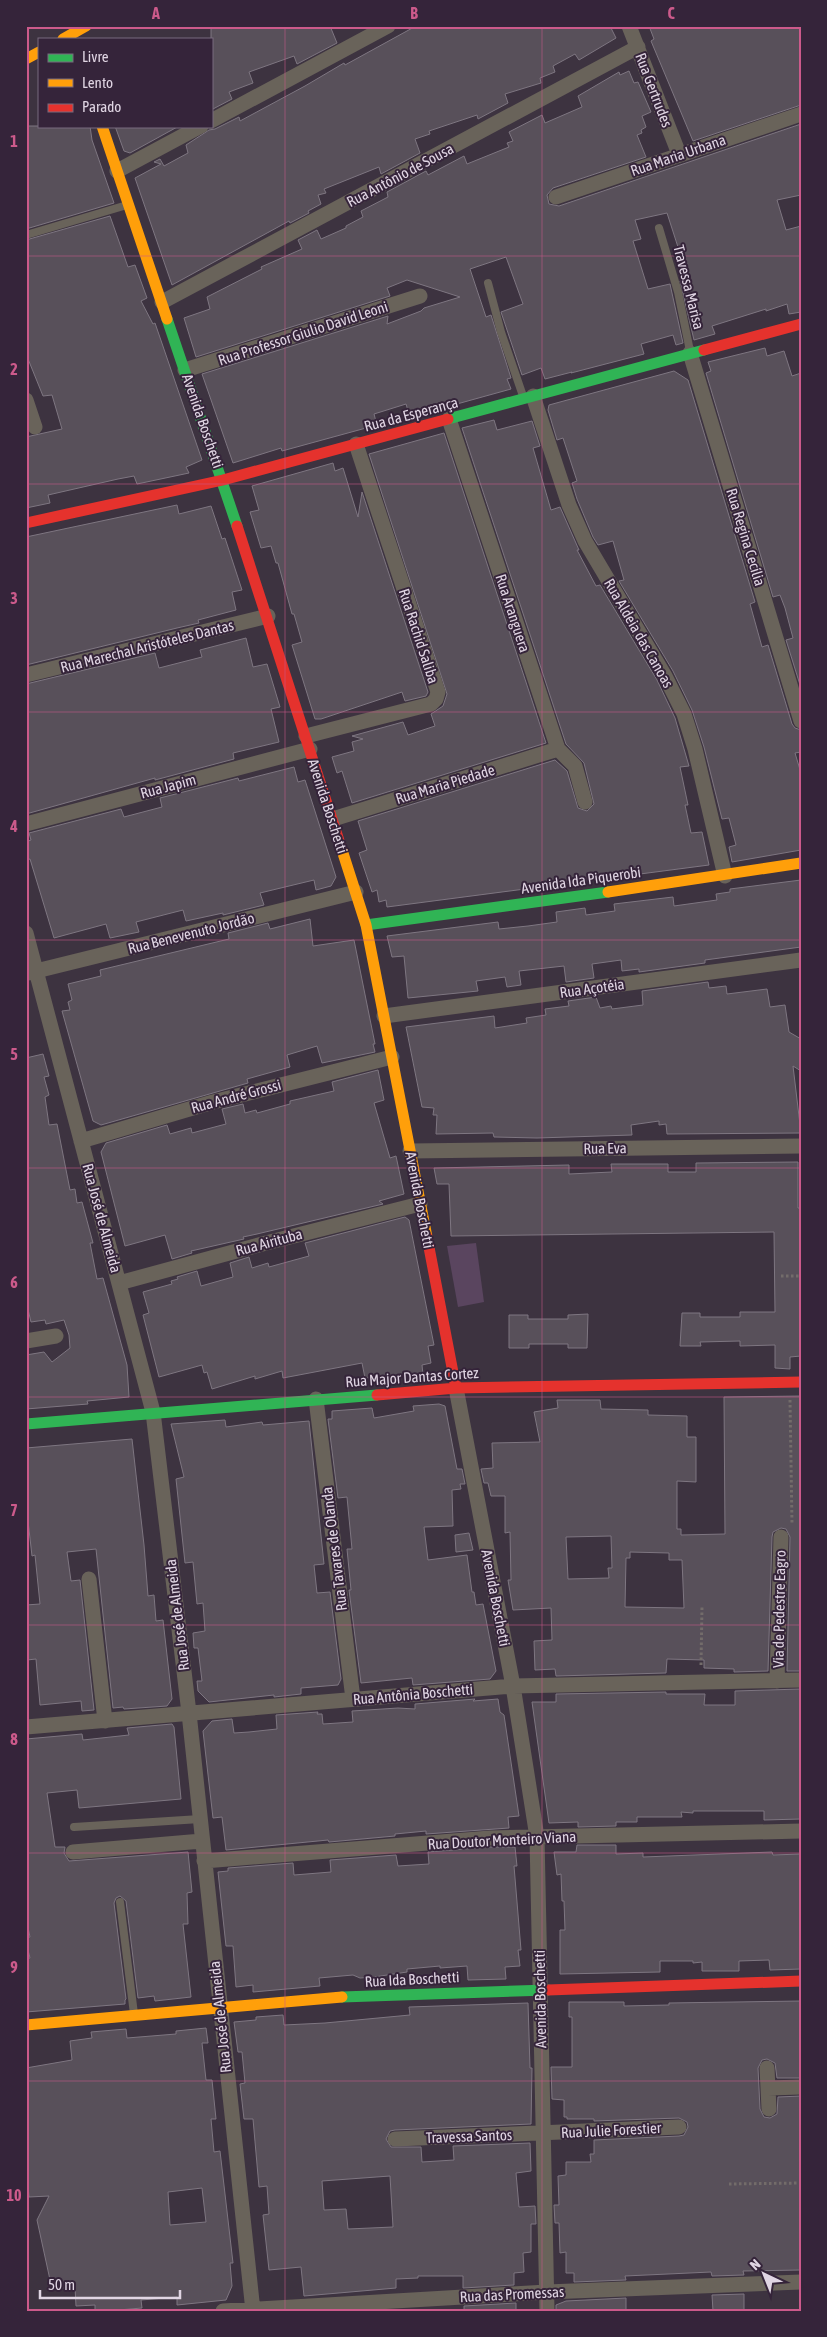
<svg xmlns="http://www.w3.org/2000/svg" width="827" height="2337" viewBox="0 0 827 2337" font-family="'Asap Condensed',sans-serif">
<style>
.green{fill:#5a455f}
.building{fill:#58505a;stroke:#7e7681;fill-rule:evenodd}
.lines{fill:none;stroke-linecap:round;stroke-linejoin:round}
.path{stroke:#736c6a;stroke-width:3;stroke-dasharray:2.5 2.5;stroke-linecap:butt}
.lane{stroke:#69635a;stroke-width:8}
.street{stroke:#69635a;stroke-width:15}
.fast{stroke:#30b455;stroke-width:11}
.slow{stroke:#ff9f0a;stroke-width:11}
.jam{stroke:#e5322d;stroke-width:11}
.grid{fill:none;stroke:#cc5a8b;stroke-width:1;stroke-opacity:0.55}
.labels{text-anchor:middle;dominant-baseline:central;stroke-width:4;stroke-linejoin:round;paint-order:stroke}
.street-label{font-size:15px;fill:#e0d5e3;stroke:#35243a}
.neatline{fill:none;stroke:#cc5a8b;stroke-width:2}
.grid-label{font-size:16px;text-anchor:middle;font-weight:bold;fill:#cc5a8b}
</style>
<rect width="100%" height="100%" fill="#3d3340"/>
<path class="green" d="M476,1243L484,1302L458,1307L447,1246Z"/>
<path class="building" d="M211,26H330L337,43L297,64L294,56L249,72L253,83L229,92L232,99L211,110Z
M416,26H610L616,38L579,60L575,54L553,66L555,72L540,78L541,83L505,94L508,103L478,119L477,115L429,131L430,134L415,139L420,153L381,174L379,167L324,189L326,193L318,195L321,204L308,211L309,213L290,223L289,221L172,285L135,178L161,164L154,162L160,159L164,166L188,153L186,145L209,130L215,129L239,117L240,121L305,86L344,63L345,65Z
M649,26H801V105L693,141L651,41L654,39Z
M629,71L634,83L638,82L651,112L642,116L646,127L641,130L642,133L637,135L646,157L553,188L547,195L549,204L559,206L801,124V195L777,200L786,230L801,226V312L789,314L787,304L766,311V309L712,326L715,334L694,340L680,281L688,278L667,213L635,220L641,239L633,241L648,289L670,284L683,343L676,345L673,335L641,344L644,354L571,373L572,372L545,379L541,368L522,375L501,312L523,304L506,257L470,269L486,317L491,315L511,378L507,379L511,389L410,417L406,404L374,414L377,425L282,451L281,448L233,463L202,374L388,316L387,324L421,311L424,308L460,297L407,280L387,288L390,296L196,357L184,318L210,309L207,297L262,269L261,267L302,249L298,240L317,230L321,239L346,228V226L363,217L361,211L388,197L387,192L426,171L428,175L464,156L467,164L509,147L507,143L513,141L509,132L542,115L545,123L582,107L578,96L619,72L620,75Z
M26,126H90L92,140L114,203L26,229Z
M115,126H179L130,153L124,151Z
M110,216L128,267L135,265L147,298L141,301L153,324L155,323L202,460L186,467L189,473L137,484L134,476L118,479L48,495L50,503L26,508V437L62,429L52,395L43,396L26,354V240Z
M765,348L767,356L784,351L792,376L801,373V688L786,640L793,638L785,608L780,595L773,597L706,373L711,371L708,362Z
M674,371L688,380L755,602L750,604L762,647L768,645L792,724L795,728L801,730V752L795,753L801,773V850L732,862L729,847L736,845L729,818L722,819L704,747L692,710L673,671L619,581L624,580L613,541L598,545L593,537L577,499L572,483L577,481L563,438L557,440L548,410L549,405Z
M494,420L497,430L532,421L540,446L533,448L551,510L560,507L579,550H577L596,586L600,585L657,680L675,718L689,766L680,767L688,805H685L691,833L702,832L709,865L387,907L386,900L379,902L377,890L372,892L359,853L367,850L358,821L555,760L567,771L578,808L587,811L594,804L584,763L566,744L462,428Z
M444,433L546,743L352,803L342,771L337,773L332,757L354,751L352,742L363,739L352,736L403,722L408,735L435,726L431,714L443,706L447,694L369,454Z
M333,463L335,471L343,468L358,517L362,492L428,692L426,696L405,701L402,692L321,719H315L292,645L302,642L294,614H292L278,563H276L271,546L261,548L250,512L259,510L252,486Z
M177,505L179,514L211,506L222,539L225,538L242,590L232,592L236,610L198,620L199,623L177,628L26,665V537Z
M246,638L253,667L267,664L280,707L271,709L279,742L233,753L234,759L155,780V778L26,814V684L155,653L159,668L202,657L200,650Z
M294,767L298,782L305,780L336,877L331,886L316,890L314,880L260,893L264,905L223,915V913L186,921L183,910L136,922L139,932L110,938L106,924L54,938L30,859L26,860V842L31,840L29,833L121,809L124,817L162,807L160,798L238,778L239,781Z
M801,880V947L705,960V963L639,972V969L622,971L621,960L592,964L594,978L566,982L564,966L519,971L521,985L507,987L505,977L476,981L478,991L408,998L404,956L392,957L387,936L498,922L499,929L528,926L557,922L556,912L585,908L586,915L615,911L614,904L673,897L674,906L717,900L716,894L730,892V889Z
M310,919L313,946L354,940L375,1044H373L375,1052L322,1063L317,1046L287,1055L290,1067L247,1079L248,1083L101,1125L93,1121L62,1011L70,1010L68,1002L72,1000L68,984L101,976L100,970L229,939L228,933L268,923L270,929Z
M708,982L709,988L726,986L727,994L767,989L770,1007L785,1005L789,1032L801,1039V1071L793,1066L801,1133L667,1134L666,1124L659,1125V1121L631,1125L632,1135L537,1138L494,1137L493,1133L436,1134L437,1115H433L434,1108L422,1107L406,1027L494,1016L495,1028L527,1023L526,1018L546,1015L545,1009L569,1006L568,1001L596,997L600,1008L611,1006L612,1009L643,1005L642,991Z
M43,1054L49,1076L44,1077L49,1095L45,1097L49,1125L57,1124L70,1190L75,1189L77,1203L82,1202L93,1243H90L97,1279L103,1278L127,1365L129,1397L87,1401L88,1404L26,1409V1355L44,1352L52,1362L70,1348L69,1335L64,1320L46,1324L45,1320L31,1322L26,1301V1058Z
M378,1070L384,1100L374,1103L390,1158L396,1156L404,1194L379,1201L383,1204L257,1234L243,1237L244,1239L191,1251L192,1253L172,1259L165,1235L125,1246L101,1152L106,1143L167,1125L170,1134L191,1128L192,1133L226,1124L222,1109L243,1104L245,1113L256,1110L257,1113L290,1104V1101L334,1091L332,1082Z
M798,1162V1208H801V1356L790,1357V1369L775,1368V1345L740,1346V1341L700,1342L701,1346H680L682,1313H700V1317H740V1312H775L774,1232L451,1236L449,1184H437L434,1168L569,1165V1174L612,1172L611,1164H668V1172H696V1163Z
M405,1217L409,1220L434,1345L428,1346L431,1363L422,1365L423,1375L365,1378L362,1363L283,1378L282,1371L255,1379V1376L212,1389L207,1372L204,1373L202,1365L159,1377L143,1315L149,1313L143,1292L172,1284L171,1281L178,1279L177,1277L197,1271L201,1286L233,1277L230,1263L249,1257L252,1268L268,1263L269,1267L309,1256L305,1243Z
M588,1314L587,1348H568V1344H529V1348H509V1315H528V1319H568V1315Z
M801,1396V1671H787L790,1537L786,1529L781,1528L773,1532L772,1537L768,1671L734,1672V1669L704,1668V1660L667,1659L666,1673L556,1676L555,1669L535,1670L534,1641L552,1640L551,1608L513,1610L508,1580H511L510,1532L505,1533V1496H491L488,1483H484L481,1469L493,1468L492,1443L540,1442L534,1412L558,1408L557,1400H600L601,1409L648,1410V1415L687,1416V1437H696V1482L677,1481V1529H681V1535L725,1534L724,1397ZM611,1536L612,1568H608L609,1578L568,1579L566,1537ZM630,1552L669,1553V1560H682L684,1608L625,1607L626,1558H630Z
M439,1404L445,1406L457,1469H462L465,1484H460L461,1489L452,1490L453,1526L424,1527L428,1560L467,1555L472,1592H474L476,1605L483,1604L496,1671L490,1679L413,1685L412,1678L361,1683L349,1590H351L347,1549H352L347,1497L338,1498L328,1419H332V1411L372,1408L374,1418L414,1411L413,1406Z
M225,1420L226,1427L262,1422L263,1425L309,1421L324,1564L314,1565L317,1593L330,1592L341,1679L338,1685L301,1688V1694L274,1697V1695L209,1702L198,1691L197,1681H202L198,1648H194L193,1633L205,1631L203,1603L197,1604L193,1562L185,1563L176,1479L184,1477L171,1424Z
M132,1439L144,1545L148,1596L154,1595L156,1621L163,1620L172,1699L167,1706L124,1709L123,1707L113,1708L96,1549L67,1552L71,1581L80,1580L94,1710L82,1711L81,1701L40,1705L36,1659L27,1660L26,1652V1605L40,1604L35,1555L32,1556L26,1503V1448Z
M469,1533L473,1550L456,1552L455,1535Z
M801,1689V1819L764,1820V1811H693V1813L681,1812L682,1817H637V1822H616V1826L578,1827V1822L549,1823L532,1702H556V1694L666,1692V1694H705L704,1705H735V1691Z
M475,1699L473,1701L498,1699L500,1712L504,1715L519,1816L508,1817L509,1828L426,1834V1831L395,1834V1836L329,1842L328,1840L226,1850L222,1817L213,1818L203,1731L212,1721L232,1719L234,1733L249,1732L277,1729L276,1715L318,1712L317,1714H322L323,1724L353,1722L352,1711L398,1708L415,1709V1704Z
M172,1724L174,1727L181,1799L79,1808L77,1790L47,1793L55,1847H65L64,1853L69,1861L188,1852L192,1892L187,1893L188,1924H183L191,1997L155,2001L154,1996L138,1998L126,1901L120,1896L116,1898L114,1903L126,1999L125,2000V2004L26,2012V1959L30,1958L26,1942V1938L30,1937L26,1918V1739L82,1734L83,1740L129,1735L127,1728Z
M577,1845H616V1854L643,1853V1857L772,1852L773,1855L801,1854V1969L770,1970L769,1960L739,1961V1971H702V1962L693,1963V1961H660V1972L560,1974V1930H565L564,1901H562L561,1874L557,1875L554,1852H576Z
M490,1847H515L517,1866H514L521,1950H518L520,1966L505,1967L506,1979L468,1980L467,1966L440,1968V1966L407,1969V1972L374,1977L360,1978L353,1975L319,1978L320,1986L253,1992V1985L236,1987L233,1946H226L218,1872L228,1871V1868L293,1863L294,1875L331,1872L330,1860L396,1855L398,1866L429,1864L428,1852Z
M801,2001V2078H777L775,2063L767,2059L762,2060L758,2068L760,2109L764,2117L770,2118L777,2114L778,2097L801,2096V2270L743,2271L744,2275L712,2276L711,2272L625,2276L626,2280L574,2282V2273H566V2252L560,2253L559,2223H555L554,2205H559L558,2176L566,2175V2162H591L590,2154H594V2140L679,2136L684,2135L688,2127L687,2122L679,2118L594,2121V2119H567V2117H564V2100L552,2099L551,2067H572V2017H569V2002H624V2006L669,2005V2003Z
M528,2003L530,2068H532L531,2124L395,2130L390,2131L386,2139L391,2147H421L422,2162L454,2160L453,2146L530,2143L531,2171L516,2173L519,2207L535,2206L536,2224H531V2252L523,2253L524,2272L514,2273V2285L463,2288V2276H418V2278L396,2279V2288L304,2296L301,2267L269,2270L263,2215L269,2214L267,2186L259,2187L253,2119H244L240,2084L245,2083L242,2052H238L234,2022L256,2020V2017L283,2015L284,2025L325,2023L410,2015L409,2007ZM390,2176L393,2227L348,2229L346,2209L324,2210L322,2181Z
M206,2028L208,2043H202L206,2080H212L216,2119H211L214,2152L220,2151L233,2263H230L232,2286L226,2300L177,2305V2297L141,2300L142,2308L107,2311H95V2305L76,2306L75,2287L52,2289L37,2220L49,2196L29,2197L26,2164V2068L72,2060L70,2041L92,2038L91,2032L126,2029L127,2038L176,2034V2031ZM202,2188L206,2222L170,2225L168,2192Z
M744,2294V2311H713L712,2295Z
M626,2298V2311H556V2305L566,2301Z
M516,2303V2311H464V2306Z"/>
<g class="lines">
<path class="path" d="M781,1276H801
M790,1400L792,1524
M701,1665L702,1606
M729,2184L801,2183"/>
<path class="lane" d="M659,228L678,292L690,351
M26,235L127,205
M488,283L501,332L523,396
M74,1827L200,1819
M120,1902L134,2014"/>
<path class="street" d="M629,26L679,154
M211,121L388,26
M117,171L201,126
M556,197L801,114
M162,302L638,47
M690,353L801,721
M185,370L420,296
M533,396L569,505L585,541L665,676L684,714L695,749L725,876
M26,400L35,427
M449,419L558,749L575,766L585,802
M26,675L268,616
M306,736L431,704L436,699L438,692L356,444
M333,819L558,749
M26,824L310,749
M26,933L153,1412L189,1713L253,2311
M28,973L356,892
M384,1016L801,960
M81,1141L213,1102L392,1057
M410,1151L801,1146
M119,1283L266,1243L420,1204
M26,1341L56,1336
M456,1388L513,1686L537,1837L547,2311
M316,1399L353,1699
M89,1579L105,1721
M777,1681L781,1537
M26,1727L513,1686L801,1680
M73,1852L202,1841
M204,1861L490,1838L801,1831
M767,2068L769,2109
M768,2088L801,2087
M395,2139L679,2127
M223,2311L547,2292L801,2282"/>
<path class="fast" d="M167,319L237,526
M448,419L704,350
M366,925L608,892
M26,1424L377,1395
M342,1997L548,1990"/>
<path class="slow" d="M63,39L86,26
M26,59L39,52
M102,126L167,319
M341,847L366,925L427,1237
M608,892L801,863
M26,2025L342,1997"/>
<path class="jam" d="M704,350L801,324
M26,523L223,480L448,419
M237,526L341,847
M427,1237L456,1388
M377,1395L456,1388L801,1382
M548,1990L801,1981"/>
</g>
<path class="grid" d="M285,26V2311M542,26V2311M26,256H801M26,484H801M26,712H801M26,940H801M26,1168H801M26,1397H801M26,1625H801M26,1853H801M26,2081H801"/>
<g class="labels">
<g class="street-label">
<text transform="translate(654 90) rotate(69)">Rua Gertrudes</text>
<text transform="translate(678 155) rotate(-19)">Rua Maria Urbana</text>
<text transform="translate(400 175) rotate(-28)">Rua Antônio de Sousa</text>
<text transform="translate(689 287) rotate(76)">Travessa Marisa</text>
<text transform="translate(303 333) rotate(-18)">Rua Professor Giulio David Leoni</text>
<text transform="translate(411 414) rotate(-15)">Rua da Esperança</text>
<text transform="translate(203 421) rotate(71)">Avenida Boschetti</text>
<text transform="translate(746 537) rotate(73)">Rua Regina Cecília</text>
<text transform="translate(513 613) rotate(72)">Rua Aranguera</text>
<text transform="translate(639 633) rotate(60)">Rua Aldeia das Canoas</text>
<text transform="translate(419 636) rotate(72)">Rua Rachid Saliba</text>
<text transform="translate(147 646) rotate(-14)">Rua Marechal Aristóteles Dantas</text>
<text transform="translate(445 784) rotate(-17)">Rua Maria Piedade</text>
<text transform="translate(168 786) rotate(-15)">Rua Japim</text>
<text transform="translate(328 806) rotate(72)">Avenida Boschetti</text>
<text transform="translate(581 880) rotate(-8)">Avenida Ida Piquerobi</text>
<text transform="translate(191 933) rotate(-14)">Rua Benevenuto Jordão</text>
<text transform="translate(592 988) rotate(-8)">Rua Açotéia</text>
<text transform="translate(236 1096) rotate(-15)">Rua André Grossi</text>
<text transform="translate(605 1148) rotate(-1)">Rua Eva</text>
<text transform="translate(420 1200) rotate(79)">Avenida Boschetti</text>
<text transform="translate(102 1218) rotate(75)">Rua José de Almeida</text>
<text transform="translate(269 1242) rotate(-15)">Rua Airituba</text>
<text transform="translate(412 1377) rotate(-4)">Rua Major Dantas Cortez</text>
<text transform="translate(334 1549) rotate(-97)">Rua Tavares de Olanda</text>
<text transform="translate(496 1598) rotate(79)">Avenida Boschetti</text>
<text transform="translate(779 1609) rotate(-89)">Via de Pedestre Eagro</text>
<text transform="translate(177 1615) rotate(-97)">Rua José de Almeida</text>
<text transform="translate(413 1694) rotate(-5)">Rua Antônia Boschetti</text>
<text transform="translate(502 1840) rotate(-3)">Rua Doutor Monteiro Viana</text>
<text transform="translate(412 1979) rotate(-3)">Rua Ida Boschetti</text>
<text transform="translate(540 1999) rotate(-91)">Avenida Boschetti</text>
<text transform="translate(220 2017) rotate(-96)">Rua José de Almeida</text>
<text transform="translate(611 2130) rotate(-3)">Rua Julie Forestier</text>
<text transform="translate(469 2136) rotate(-2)">Travessa Santos</text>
<text transform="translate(512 2294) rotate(-3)">Rua das Promessas</text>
</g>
</g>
<rect width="827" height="2337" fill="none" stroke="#35243a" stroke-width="55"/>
<rect x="38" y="38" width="175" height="90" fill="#35243a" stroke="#796b7e"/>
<rect x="48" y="54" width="25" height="8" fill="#30b455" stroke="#796b7e"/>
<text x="82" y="62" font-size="15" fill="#e0d5e3">Livre</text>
<rect x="48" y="79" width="25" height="8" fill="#ff9f0a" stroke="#796b7e"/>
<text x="82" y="88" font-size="15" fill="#e0d5e3">Lento</text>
<rect x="48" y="104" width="25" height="8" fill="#e5322d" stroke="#796b7e"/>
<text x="82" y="112" font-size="15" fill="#e0d5e3">Parado</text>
<g transform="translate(764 2274) rotate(317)" stroke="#35243a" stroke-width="4" paint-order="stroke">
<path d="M0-4L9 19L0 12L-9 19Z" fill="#e0d5e3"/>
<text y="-8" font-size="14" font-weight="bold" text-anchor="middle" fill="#e0d5e3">N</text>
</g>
<path d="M40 2290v8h140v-8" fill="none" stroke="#e0d5e3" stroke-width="2.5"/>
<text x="48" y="2290" font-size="15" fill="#e0d5e3" stroke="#35243a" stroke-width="4" paint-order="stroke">50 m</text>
<rect x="28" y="28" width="772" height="2282" class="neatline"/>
<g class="grid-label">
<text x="156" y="19">A</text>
<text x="414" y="19">B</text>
<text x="671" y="19">C</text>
<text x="14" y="147">1</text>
<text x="14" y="375">2</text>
<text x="14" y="604">3</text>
<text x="14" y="832">4</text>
<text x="14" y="1060">5</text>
<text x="14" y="1288">6</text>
<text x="14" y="1516">7</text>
<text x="14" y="1745">8</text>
<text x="14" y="1973">9</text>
<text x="14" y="2201">10</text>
</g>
</svg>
